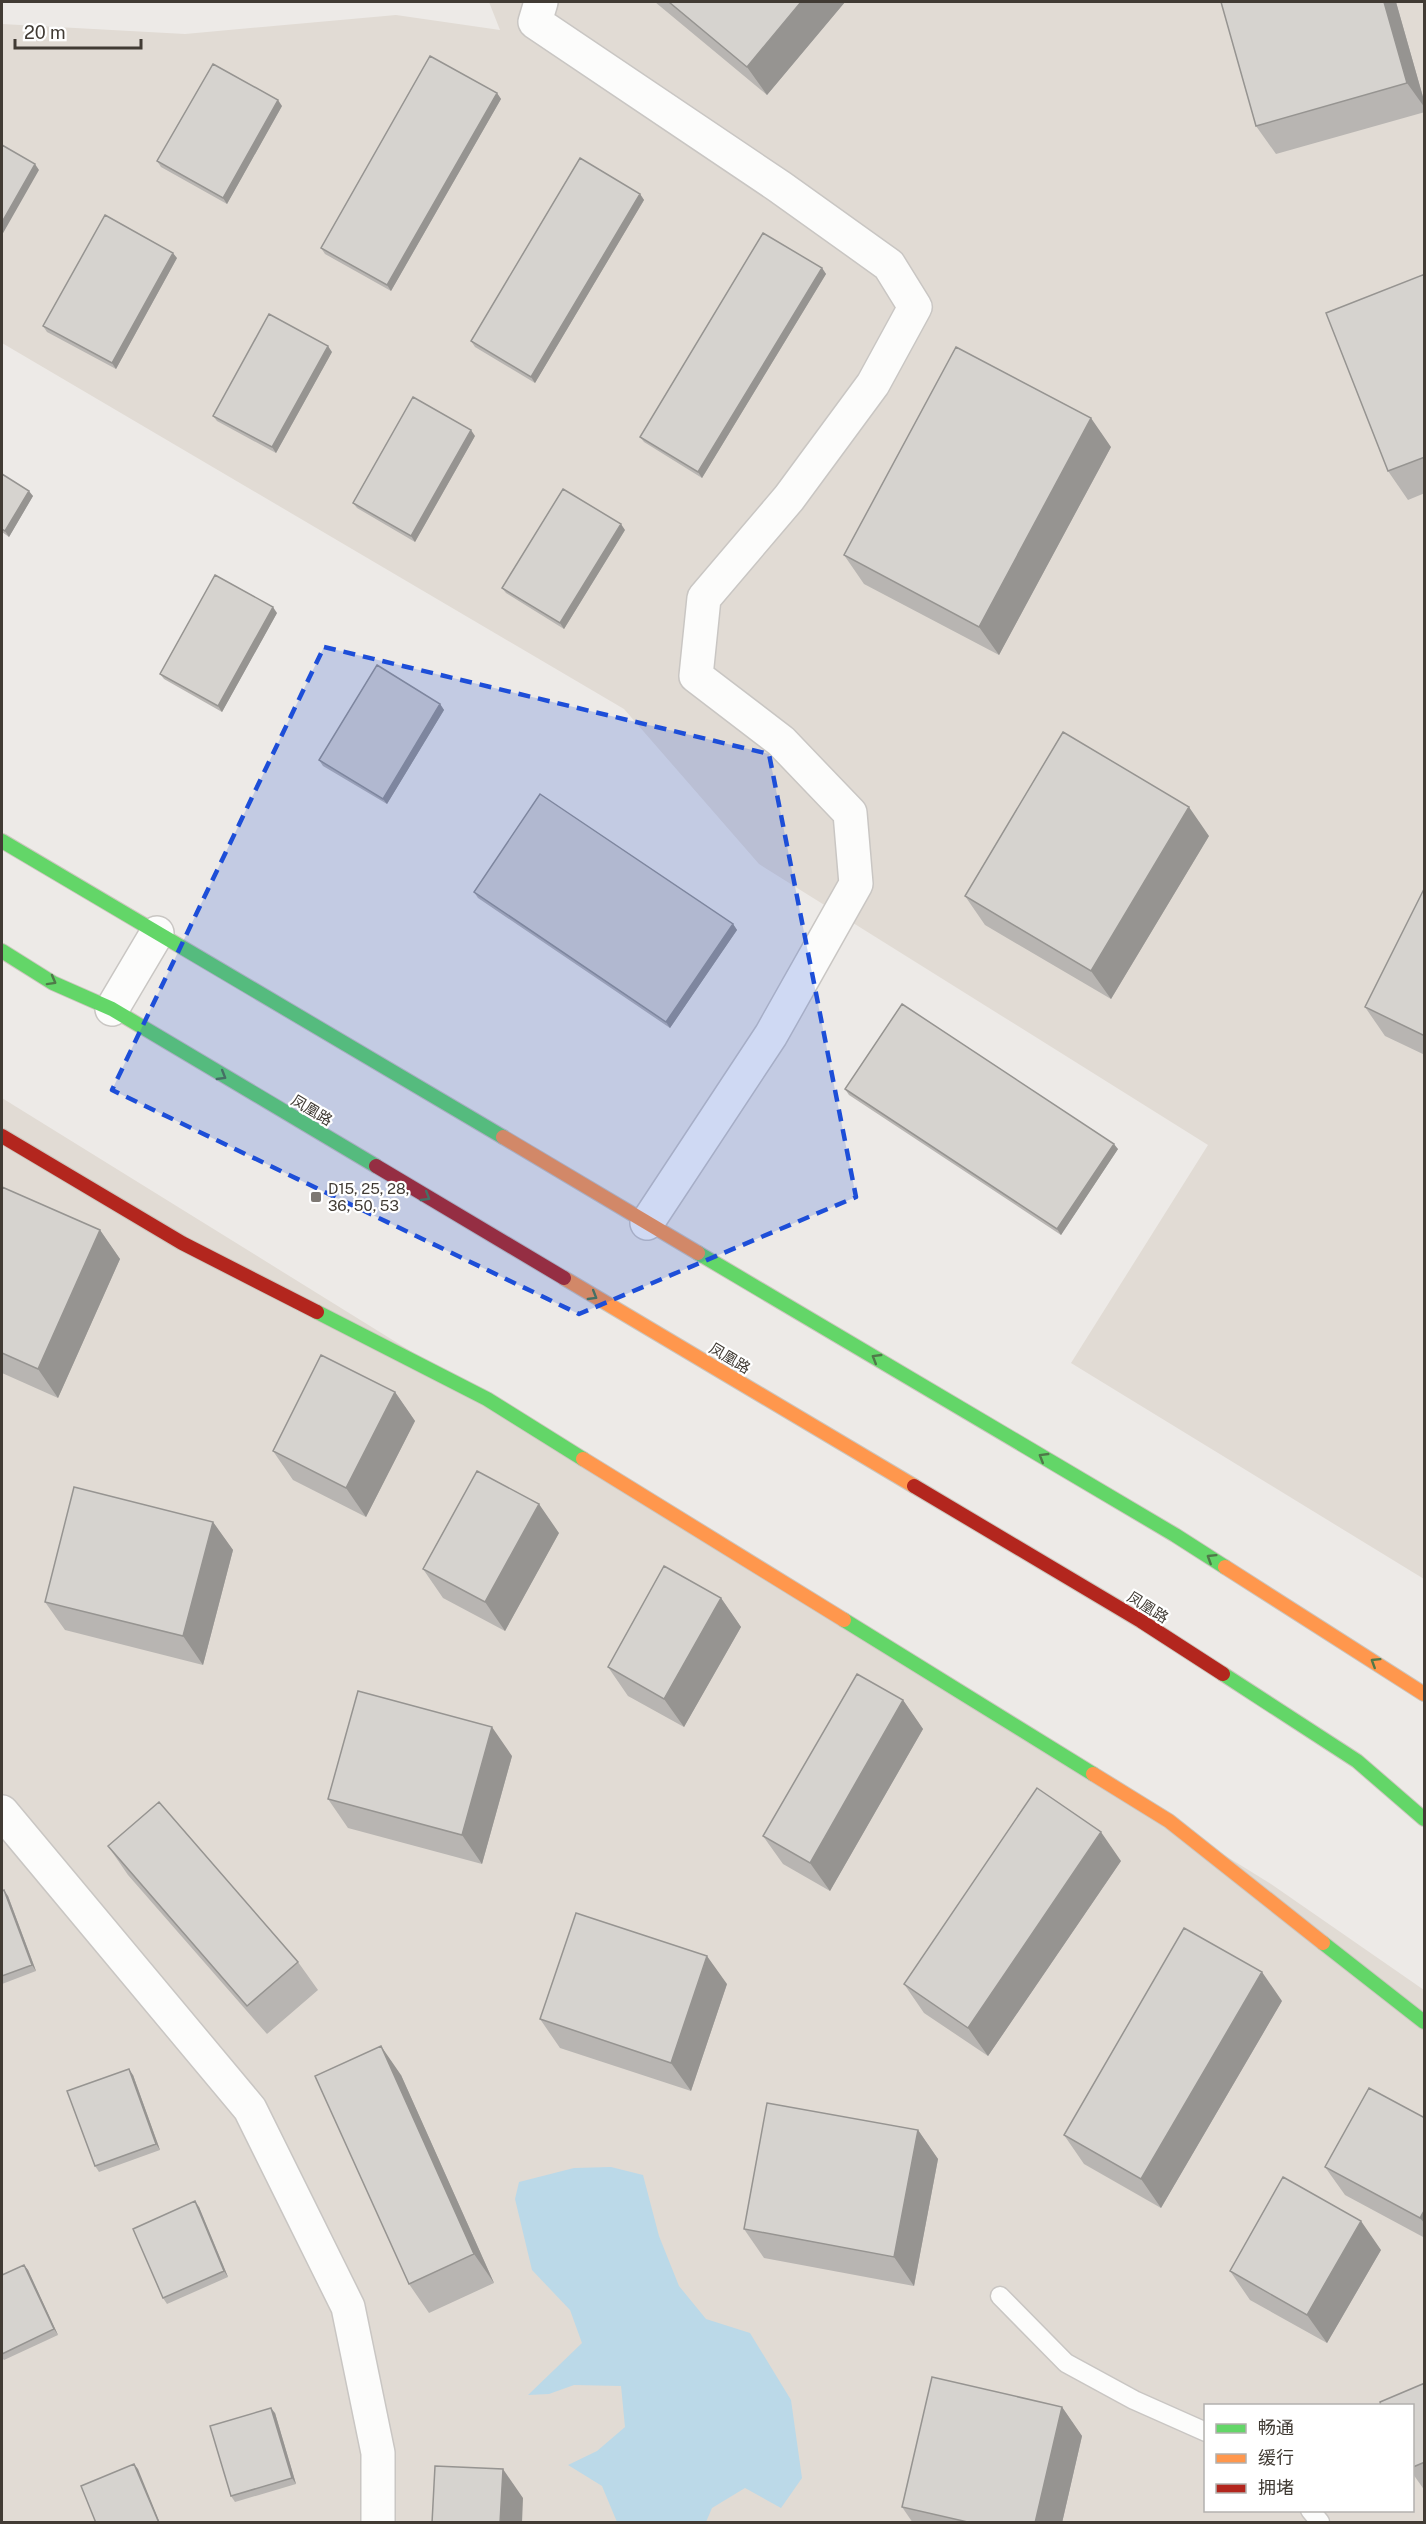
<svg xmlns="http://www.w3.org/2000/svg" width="1426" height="2524" viewBox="0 0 1426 2524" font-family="'Public Sans','Noto Sans SC',sans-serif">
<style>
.residential{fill:#e1dbd4;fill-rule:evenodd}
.water{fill:#bbd9e8}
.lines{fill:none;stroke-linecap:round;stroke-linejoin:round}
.lane-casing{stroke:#c9c6c3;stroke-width:21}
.street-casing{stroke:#c9c6c3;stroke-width:36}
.fast-casing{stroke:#ccc6be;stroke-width:16}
.slow-casing{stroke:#ccc6be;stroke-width:16}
.jam-casing{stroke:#ccc6be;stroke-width:16}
.lane{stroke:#fcfcfb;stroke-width:18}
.street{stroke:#fcfcfb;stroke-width:33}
.fast{stroke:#63d668;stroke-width:14}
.slow{stroke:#ff974d;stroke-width:14}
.jam{stroke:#b3261e;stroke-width:14}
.wall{fill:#b8b5b2}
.shaded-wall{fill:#969491}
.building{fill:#d6d3cf;stroke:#969491;stroke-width:1.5}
.oneway{stroke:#4f7949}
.marked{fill:#1d4ed8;fill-opacity:0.2;stroke:#1d4ed8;stroke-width:4.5;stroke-dasharray:12 8;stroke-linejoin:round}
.poi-dot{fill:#7d7873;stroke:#fff;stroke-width:2}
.labels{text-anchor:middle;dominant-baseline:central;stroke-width:4.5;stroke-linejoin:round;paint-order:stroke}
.street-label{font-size:15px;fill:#413b34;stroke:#fff}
.poi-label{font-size:15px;fill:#413b34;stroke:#fff;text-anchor:start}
</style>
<rect width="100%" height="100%" fill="#edeae7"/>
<path class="residential" d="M489,2H1424V1579L1071,1363L1208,1145L759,864L624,709L2,343V24L185,34L396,15L500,30Z
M2,1098L1271,1884L1424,1990V2522H2ZM1206,2406H1412V2510H1206Z"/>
<path class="water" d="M611,2167L643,2175L659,2236L679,2286L706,2319L750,2333L791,2400L802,2478L781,2508L745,2488L712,2508L706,2522H617L602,2486L568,2465L597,2451L625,2427L621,2386L574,2385L549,2394L528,2395L582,2343L570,2310L532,2270L515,2199L519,2182L574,2168Z"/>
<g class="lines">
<g class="lane-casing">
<path id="lane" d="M1000,2296L1066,2363L1134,2400L1206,2432
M1310,2510L1320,2522"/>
</g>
<g class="street-casing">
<path id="street" d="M541,2L535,22L780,187L889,265L915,307L873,384L789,498L704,598L696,676L781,741L850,813L856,884L771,1035L647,1223
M112,1009L157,933
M2,1812L250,2109L348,2307L378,2453V2522"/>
</g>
<g class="fast-casing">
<path id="fast" d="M2,841L503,1137
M2,951L53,983L112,1009L376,1166
M698,1253L1175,1535L1225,1567
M317,1312L487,1399L583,1459
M844,1620L1093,1774
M1223,1674L1357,1761L1424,1819
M1323,1943L1424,2022"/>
</g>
<g class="slow-casing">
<path id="slow" d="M503,1137L698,1253
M564,1278L914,1486
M583,1459L844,1620
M1225,1567L1424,1694
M1093,1774L1169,1821L1323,1943"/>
</g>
<g class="jam-casing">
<path id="jam" d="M2,1136L182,1243L317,1312
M376,1166L564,1278
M914,1486L1141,1621L1223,1674"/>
</g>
<use href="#lane" class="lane"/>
<use href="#street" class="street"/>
<use href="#fast" class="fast"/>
<use href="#slow" class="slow"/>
<use href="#jam" class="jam"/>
</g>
<path class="wall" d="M655,2H845L767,95Z
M1221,2H1396L1425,104V112L1276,154L1256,126Z
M497,93L501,99L391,291L325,254L321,248Z
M282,106L227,204L161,167L157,161Z
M640,194L644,200L535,383L475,347L471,341Z
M177,258L116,369L47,332L43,326Z
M822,268L826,274L702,478L644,442L640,437Z
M1425,274V493L1408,500L1388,471Z
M332,352L276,453L217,421L213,416Z
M475,436L415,542L357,508L353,503Z
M1111,447L999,655L864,584L844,555Z
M2,474L33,496L9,537L2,532Z
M625,530L564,629L506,593L502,588Z
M277,613L222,712L164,679L160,674Z
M440,704L444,710L387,804L323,766L319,760Z
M1209,836L1111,999L985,925L965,896Z
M1425,887V1055L1385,1036L1365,1007Z
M474,892L733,924L737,930L670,1028L478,898Z
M845,1089L1118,1149L1061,1235L849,1095Z
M2,1187L100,1230L120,1259L58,1398L2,1373Z
M395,1392L415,1421L366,1517L293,1480L273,1451Z
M213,1522L233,1550L203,1665L65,1630L45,1602Z
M559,1533L505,1631L443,1598L423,1569Z
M721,1598L741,1627L684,1727L628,1696L608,1667Z
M903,1700L923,1729L830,1891L783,1864L763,1836Z
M512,1756L482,1864L348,1828L328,1799Z
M108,1846L298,1962L318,1990L267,2034L128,1875Z
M1121,1861L988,2056L924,2013L904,1984Z
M2,1891L8,1896L36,1971L2,1984Z
M727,1984L691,2091L560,2048L540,2019Z
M1282,2001L1161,2208L1084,2164L1064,2135Z
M133,2075L160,2150L99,2172L95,2166Z
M401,2075L494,2283L429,2313L409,2284Z
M1425,2118V2238L1345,2195L1325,2167Z
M918,2130L938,2159L914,2286L764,2258L744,2229Z
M199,2207L228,2277L167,2304L163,2298Z
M1381,2250L1327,2343L1250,2300L1230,2271Z
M24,2265L28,2270L58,2335L4,2360L2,2358V2275Z
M1425,2383V2491L1413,2474V2406Z
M1062,2407L1082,2436L1062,2523H913L902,2507Z
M275,2413L296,2484L235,2502L231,2496Z"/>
<path class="shaded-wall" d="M801,2H845L767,95L747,67Z
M1384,2H1396L1425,104V108L1407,83Z
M497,93L501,99L391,291L387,285Z
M278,100L282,106L227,204L223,198Z
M35,164L39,170L2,235V222Z
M640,194L644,200L535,383L531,377Z
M173,253L177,258L116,369L112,363Z
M822,268L826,274L702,478L698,472Z
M328,346L332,352L276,453L272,447Z
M1091,418L1111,447L999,655L979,627Z
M471,430L475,436L415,542L411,536Z
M29,491L33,496L9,537L5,531Z
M621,524L625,530L564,629L560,623Z
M273,607L277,613L222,712L218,706Z
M440,704L444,710L387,804L383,799Z
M1189,807L1209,836L1111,999L1091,971Z
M733,924L737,930L670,1028L666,1022Z
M1114,1144L1118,1149L1061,1235L1057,1229Z
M100,1230L120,1259L58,1398L38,1369Z
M395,1392L415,1421L366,1517L346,1488Z
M539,1504L559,1533L505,1631L485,1602Z
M213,1522L233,1550L203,1665L183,1636Z
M721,1598L741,1627L684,1727L664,1699Z
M903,1700L923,1729L830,1891L810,1863Z
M492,1727L512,1756L482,1864L462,1835Z
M1101,1832L1121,1861L988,2056L968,2028Z
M4,1890L8,1896L36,1971L32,1965Z
M707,1956L727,1984L691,2091L671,2063Z
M1262,1972L1282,2001L1161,2208L1141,2179Z
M381,2046L401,2075L494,2283L474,2254Z
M129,2069L133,2075L160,2150L156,2144Z
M918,2130L938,2159L914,2286L894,2257Z
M195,2201L199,2207L228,2277L224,2271Z
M1425,2209V2224L1420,2218Z
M1361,2221L1381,2250L1327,2343L1307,2315Z
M24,2265L28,2270L58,2335L54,2329Z
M1062,2407L1082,2436L1062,2523H1035Z
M271,2408L275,2413L296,2484L292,2478Z
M134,2464L138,2469L160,2523H159Z
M503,2469L523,2498L522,2523H500Z"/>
<path class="building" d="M669,2H801L747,67Z
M1221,2H1384L1407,83L1256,126Z
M430,56L497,93L387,285L321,248Z
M213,64L278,100L223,198L157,161Z
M2,145L35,164L2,222Z
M580,158L640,194L531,377L471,341Z
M105,215L173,253L112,363L43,326Z
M763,233L822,268L698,472L640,437Z
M1425,274V457L1388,471L1326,313Z
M269,314L328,346L272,447L213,416Z
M956,347L1091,418L979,627L844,555Z
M413,397L471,430L411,536L353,503Z
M2,474L29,491L5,531L2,529Z
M563,489L621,524L560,623L502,588Z
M215,575L273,607L218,706L160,674Z
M377,665L440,704L383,799L319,760Z
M1063,732L1189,807L1091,971L965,896Z
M540,794L733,924L666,1022L474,892Z
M1425,887V1036L1365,1007Z
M902,1004L1114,1144L1057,1229L845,1089Z
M2,1187L100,1230L38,1369L2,1353Z
M321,1355L395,1392L346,1488L273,1451Z
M477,1471L539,1504L485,1602L423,1569Z
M74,1487L213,1522L183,1636L45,1602Z
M664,1566L721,1598L664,1699L608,1667Z
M857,1674L903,1700L810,1863L763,1836Z
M358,1691L492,1727L462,1835L328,1799Z
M1037,1788L1101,1832L968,2028L904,1984Z
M159,1802L298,1962L247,2006L108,1846Z
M4,1890L32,1965L2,1976V1891Z
M576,1913L707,1956L671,2063L540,2019Z
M1184,1928L1262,1972L1141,2179L1064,2135Z
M381,2046L474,2254L409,2284L315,2076Z
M129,2069L156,2144L95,2166L67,2091Z
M1369,2088L1425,2118V2209L1420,2218L1325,2167Z
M767,2103L918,2130L894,2257L744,2229Z
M1283,2177L1361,2221L1307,2315L1230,2271Z
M195,2201L224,2271L163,2298L133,2229Z
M24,2265L54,2329L2,2354V2275Z
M932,2377L1062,2407L1035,2523H972L902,2507Z
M1425,2383V2462L1413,2467V2406H1381L1380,2402Z
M271,2408L292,2478L231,2496L210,2426Z
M134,2464L159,2523H96L81,2486Z
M435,2466L503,2469L500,2523H432Z"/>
<defs><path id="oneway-chevron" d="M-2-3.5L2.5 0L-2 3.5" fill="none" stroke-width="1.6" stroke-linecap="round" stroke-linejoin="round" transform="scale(1.5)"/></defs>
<g class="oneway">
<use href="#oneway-chevron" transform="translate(52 981) rotate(29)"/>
<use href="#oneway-chevron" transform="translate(222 1076) rotate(31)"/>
<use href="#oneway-chevron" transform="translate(426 1197) rotate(31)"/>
<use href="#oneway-chevron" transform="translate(593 1296) rotate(31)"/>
<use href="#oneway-chevron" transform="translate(876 1358) rotate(-149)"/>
<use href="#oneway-chevron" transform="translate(1043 1457) rotate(-149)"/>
<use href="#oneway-chevron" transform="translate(1211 1558) rotate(-148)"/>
<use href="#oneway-chevron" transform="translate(1375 1662) rotate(-148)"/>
</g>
<path class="marked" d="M324,647L769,754L856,1197L579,1314L112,1090Z"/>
<rect class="poi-dot" x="310" y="1191" width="12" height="12" rx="3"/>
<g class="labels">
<g class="street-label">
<text transform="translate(312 1110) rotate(31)">凤凰路</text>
<text transform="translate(730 1358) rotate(31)">凤凰路</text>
<text transform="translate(1148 1607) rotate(32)">凤凰路</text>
</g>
<g class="poi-label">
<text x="328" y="1188">D15, 25, 28,<tspan x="328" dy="17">36, 50, 53</tspan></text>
</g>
</g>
<rect width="1426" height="2524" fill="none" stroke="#413b34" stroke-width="6"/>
<rect x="1204" y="2404" width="210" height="108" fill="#ffffff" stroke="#b3b1ae" stroke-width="1.5"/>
<rect x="1216" y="2424" width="30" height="9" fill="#63d668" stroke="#b3b1ae" stroke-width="1.5"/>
<text x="1258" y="2434" font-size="18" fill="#413b34">畅通</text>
<rect x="1216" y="2454" width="30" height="9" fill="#ff974d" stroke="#b3b1ae" stroke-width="1.5"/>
<text x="1258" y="2464" font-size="18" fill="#413b34">缓行</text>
<rect x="1216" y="2484" width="30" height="9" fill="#b3261e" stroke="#b3b1ae" stroke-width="1.5"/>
<text x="1258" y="2494" font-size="18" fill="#413b34">拥堵</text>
<path d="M15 39v9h126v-9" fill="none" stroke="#413b34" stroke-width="3"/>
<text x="24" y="39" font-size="18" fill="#413b34" stroke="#ffffff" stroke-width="4.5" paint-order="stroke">20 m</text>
</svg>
